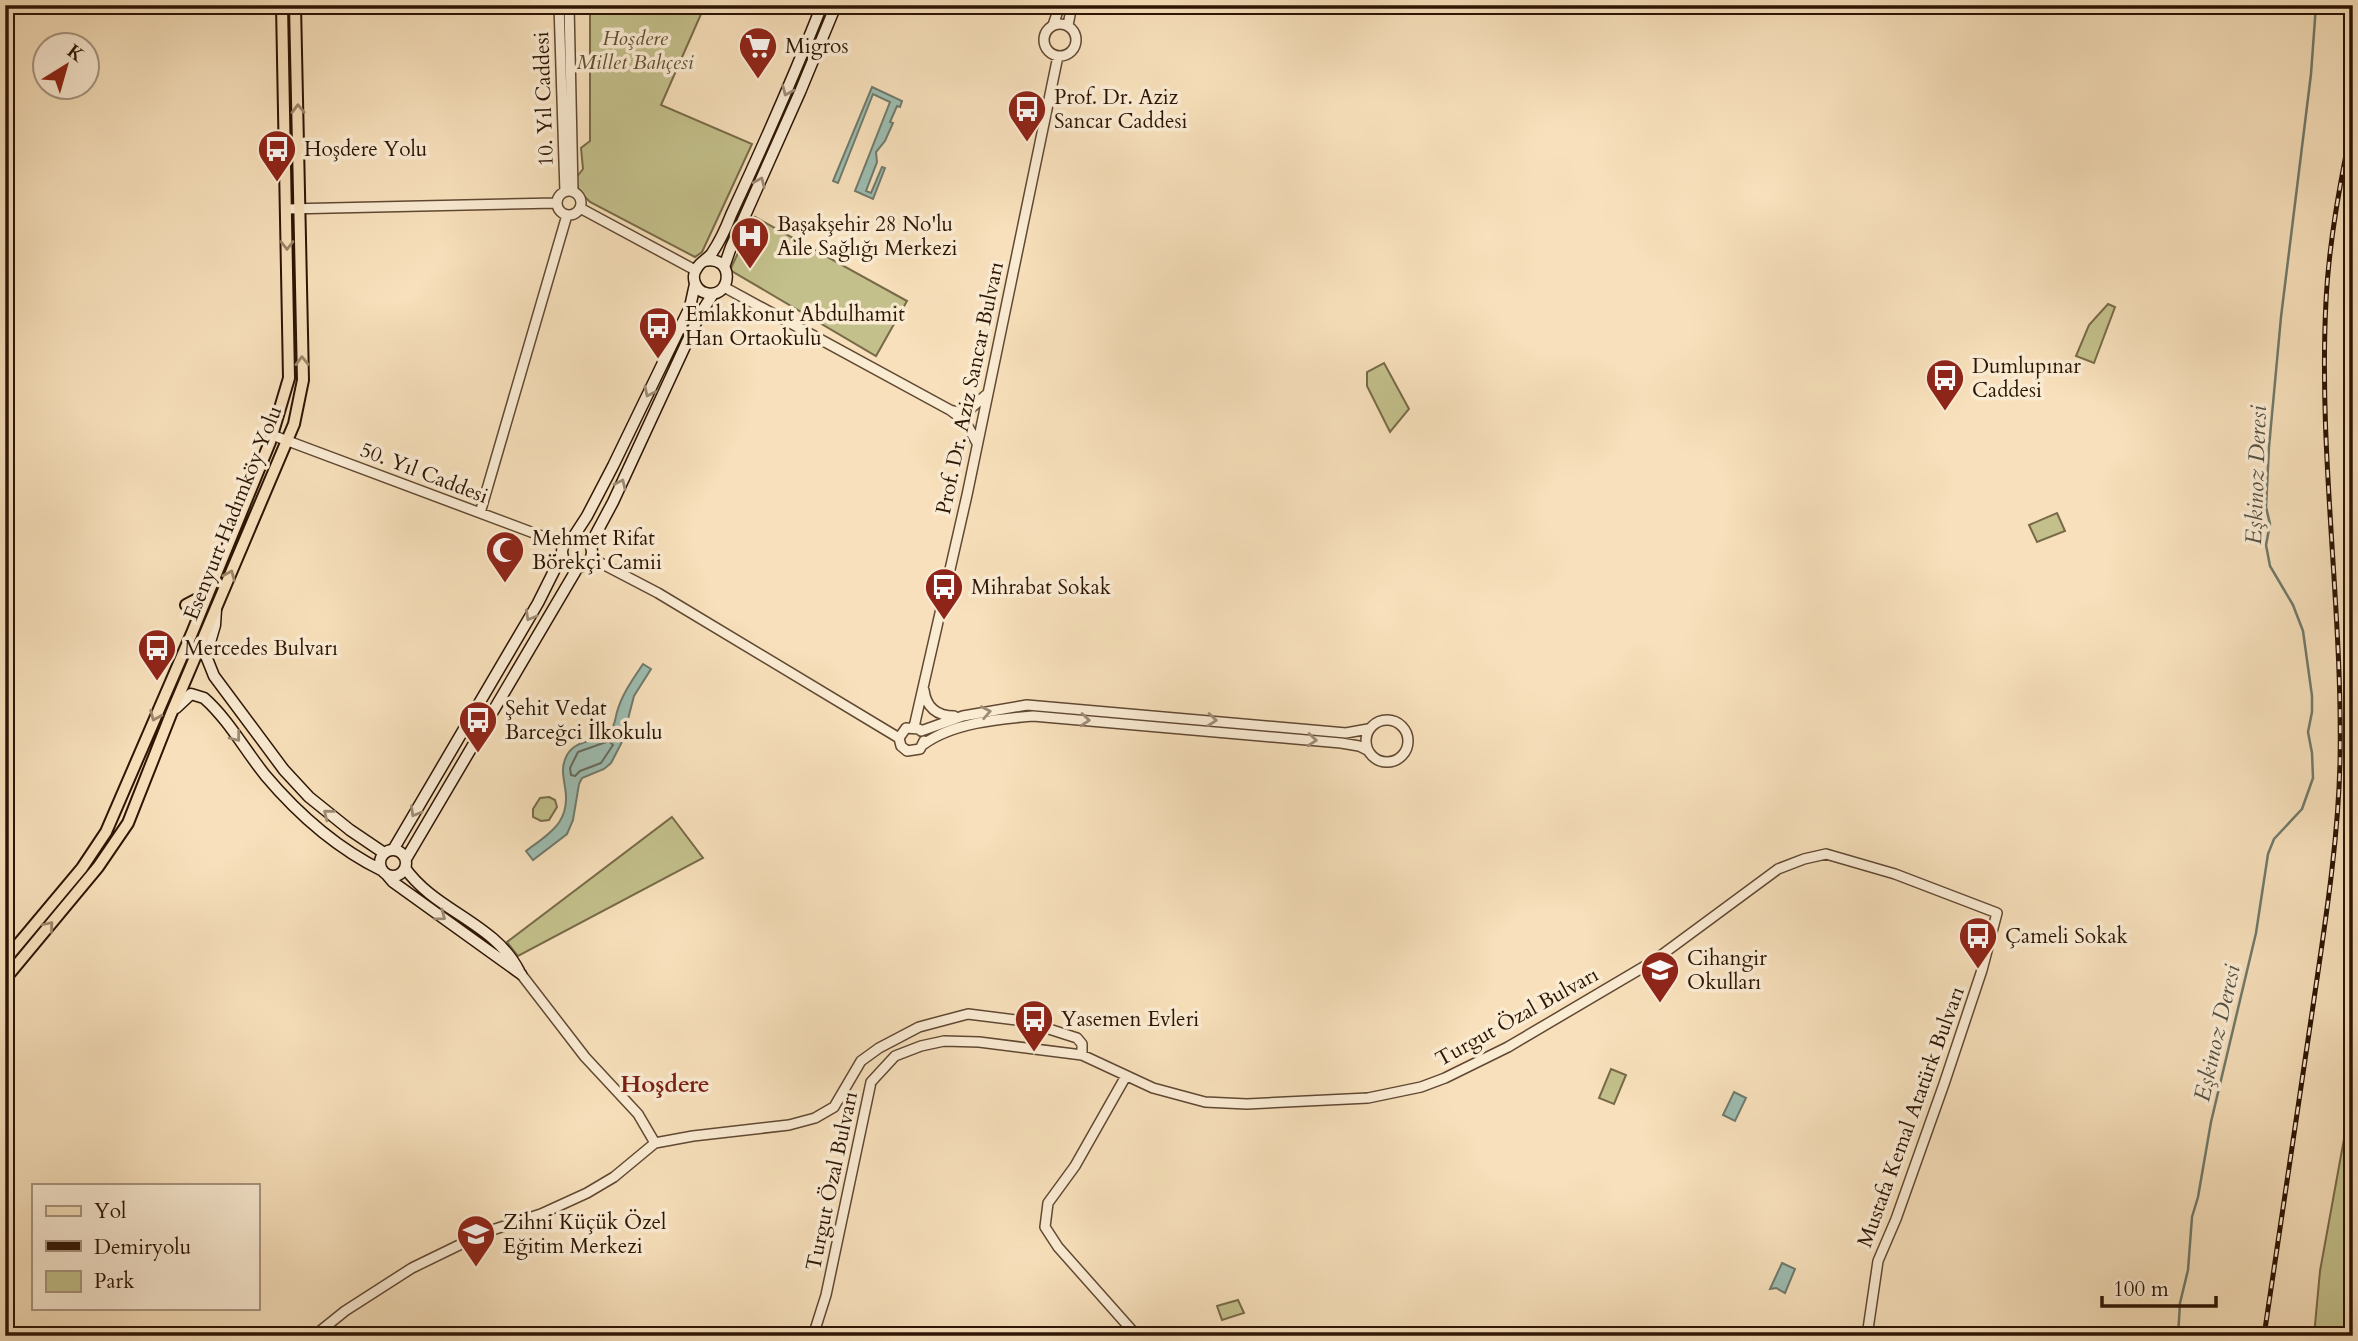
<svg xmlns="http://www.w3.org/2000/svg" width="2358" height="1341" viewBox="0 0 2358 1341" font-family="Cardo,serif">
<style>
.green{fill:#c3c08b;stroke:#786a48;stroke-width:2}
.water{fill:#9dbdb1;stroke:#707a6c;stroke-width:2}
.lines{fill:none;stroke-linecap:round;stroke-linejoin:round}
.shore{stroke:#65695a;stroke-width:2}
.stream{stroke:#707a6c;stroke-width:2.5}
.tertiary-casing{stroke:#604832;stroke-width:12}
.secondary-casing{stroke:#2d1504;stroke-width:13}
.primary-casing{stroke:#2d1504;stroke-width:14}
.tertiary{stroke:#faebd3;stroke-width:9}
.secondary{stroke:#faebd3;stroke-width:10}
.primary{stroke:#f7e0bb;stroke-width:10}
.rail-casing{stroke:#2d1504;stroke-width:5}
.rail{stroke:#faebd3;stroke-width:2.5;stroke-dasharray:8;stroke-linecap:butt}
.oneway{stroke:#9e8b76}
.oneway2{stroke:#9c8569}
.labels{text-anchor:middle;dominant-baseline:central;stroke-width:7;stroke-linejoin:round;paint-order:stroke}
.park-label{font-size:21px;font-style:italic;fill:#625133;stroke:#faebd3}
.poi-label{font-size:21px;fill:#2d1504;stroke:#faebd3;text-anchor:start}
.street-label{font-size:21px;fill:#2d1504;stroke:#faebd3}
.water-label{font-size:23px;font-style:italic;fill:#545041;stroke:#faebd3}
.quarter-label{font-size:24px;font-weight:bold;fill:#7a1f14;stroke:#faebd3}
</style>
<rect width="100%" height="100%" fill="#f7e0bb"/>
<filter id="stains"><feTurbulence type="fractalNoise" baseFrequency=".00286" numOctaves="4"/><feColorMatrix values="0 0 0 0 .2 0 0 0 0 .09 0 0 0 0 .02 0 0 0 .5 -.17"/></filter>
<radialGradient id="worn" r=".72"><stop offset=".6" stop-color="#630" stop-opacity="0"/><stop offset="1" stop-color="#630" stop-opacity=".3"/></radialGradient>
<path class="green" d="M590,5H705L661,105L752,144L702,252L695,257L590,202L579,191L575,179L583,169L581,148L590,141Z
M755,217L907,301L876,356L730,270Z
M2108,304L2115,307L2094,363L2076,356L2089,325Z
M1384,363L1409,409L1390,432L1367,386V372Z
M2057,513L2065,531L2037,542L2029,525Z
M549,797L555,800L557,807L549,820L541,821L533,817V809L540,798Z
M672,817L703,858L518,956L507,942Z
M1611,1069L1626,1075L1614,1104L1599,1098Z
M2348,1117L2353,1118V1292L2346,1336H2314L2320,1271Z
M1238,1300L1244,1313L1222,1320L1217,1306Z"/>
<path class="water" d="M872,87L902,101L900,107L897,106L890,122L893,123L885,141L876,152L877,162L866,191L871,193L882,167L885,168L873,199L855,191L890,102L873,94L838,183L833,181Z
M643,664L651,669L634,696L622,742L611,763L604,769L582,778L579,784L573,820L567,834L533,860L526,851C551,832 571,822 565,787C563,775 561,766 567,755C577,738 596,744 609,732C615,727 615,719 617,712C622,694 633,679 643,664Z
M1734,1092L1746,1098L1735,1121L1723,1115Z
M1782,1263L1795,1269L1785,1293L1776,1288L1770,1289Z"/>
<g class="lines">
<path class="shore" d="M609,741L613,745L601,763L580,771L575,776L571,775L570,768L578,752Z"/>
<path class="stream" d="M2178,1336L2180,1303L2188,1270L2192,1217L2198,1197L2211,1122L2256,933L2268,854L2274,839L2302,809L2313,778L2312,753L2308,732L2312,712V696L2303,631L2293,605L2270,566L2266,545L2270,524L2266,507L2269,447L2281,317L2311,74L2316,5"/>
<g class="tertiary-casing">
<path id="tertiary" d="M559,5L565,192
M569,5L573,192
M1044 40a16 16 0 1 1 32 0a16 16 0 1 1-32 0Z
M1053,25L1060,5
M1068,25L1072,5
M557 203a12 12 0 1 1 24 0a12 12 0 1 1-24 0Z
M580,208L695,270
M287,209L556,203
M724,287L950,410
M272,435L563,544
M977,443L965,421L950,410L962,413L970,409L986,395
M480,513L567,215
M591,558L658,593L899,738L901,746L907,751L920,749L924,741
M924,690C926,707 937,716 954,716
M1366 741a21 21 0 1 1 42 0a21 21 0 1 1-42 0Z
M914,727L967,495L1058,56
M921,731L963,716L1027,705L1346,733L1368,729
M899,738L906,728L919,729
M924,744C953,723 998,719 1033,716L1341,743L1359,746L1367,750
M521,974L585,1057L638,1114L655,1143
M1126,1076L1075,1166L1048,1203L1045,1227L1058,1247L1137,1336
M314,1336L345,1311L412,1268L486,1232L541,1214L587,1193L614,1177L655,1143L693,1136L789,1125L815,1118L834,1107L861,1061L879,1048L919,1027L968,1014L1024,1021L1077,1038L1082,1044V1055
M813,1336L826,1295L871,1082L895,1056L921,1046L944,1041L979,1042L1082,1055L1153,1088L1205,1102L1247,1104L1368,1098L1421,1087L1445,1078L1508,1047L1652,962L1778,869L1804,859L1826,854L1895,874L1997,913L1982,970L1944,1084L1896,1219L1878,1261L1867,1336"/>
</g>
<g class="secondary-casing">
<path id="secondary" d="M704,261C736,254 732,300 706,293C701,292 697,288 695,283C693,278 694,272 697,268C700,262 708,259 712,253C720,241 726,228 731,215C763,146 794,76 822,5
M724,267L731,247L800,92L836,5
M574,536L587,516L613,466L690,307L695,284
M562 552a15 15 0 1 1 30 0a15 15 0 1 1-30 0Z
M590,545L613,502L699,316L713,294
M216,609L215,625L206,656L214,676L284,770L309,797L350,830L384,853
M176,708L191,694L204,698C228,719 245,750 265,775C297,813 338,849 383,871
M380 863a13 13 0 1 1 26 0a13 13 0 1 1-26 0Z
M393,850L538,603L562,555
M406,859L578,567
M405,868C435,911 495,923 519,971
M387,875L393,882L521,974"/>
</g>
<g class="primary-casing">
<path id="primary" d="M186,605L207,594
M5,960L82,868L106,832L192,633L270,442L289,378L282,5
M5,979L98,867L128,823L171,714L294,424L303,380L295,5"/>
</g>
<use href="#tertiary" class="tertiary"/>
<use href="#secondary" class="secondary"/>
<use href="#primary" class="primary"/>
<g class="rail-casing">
<path id="rail" d="M2264,1336C2280,1228 2296,1121 2312,1013C2324,930 2338,846 2340,762C2343,609 2318,455 2326,301C2329,240 2341,179 2353,119"/>
</g>
<use href="#rail" class="rail"/>
</g>
<defs><path id="oneway-chevron" d="M-2-3.5L2.5 0L-2 3.5" fill="none" stroke-width="1.6" stroke-linecap="round" stroke-linejoin="round" transform="scale(1.75)"/></defs>
<g class="oneway">
<use href="#oneway-chevron" transform="translate(787 91) rotate(113)"/>
<use href="#oneway-chevron" transform="translate(760 182) rotate(-66)"/>
<use href="#oneway-chevron" transform="translate(649 392) rotate(116)"/>
<use href="#oneway-chevron" transform="translate(621 484) rotate(-65)"/>
<use href="#oneway-chevron" transform="translate(530 616) rotate(120)"/>
<use href="#oneway-chevron" transform="translate(986 712) rotate(-11)"/>
<use href="#oneway-chevron" transform="translate(1085 720) rotate(5)"/>
<use href="#oneway-chevron" transform="translate(1212 720) rotate(5)"/>
<use href="#oneway-chevron" transform="translate(236 737) rotate(52)"/>
<use href="#oneway-chevron" transform="translate(1312 740) rotate(5)"/>
<use href="#oneway-chevron" transform="translate(415 812) rotate(120)"/>
<use href="#oneway-chevron" transform="translate(328 814) rotate(-141)"/>
<use href="#oneway-chevron" transform="translate(441 916) rotate(36)"/>
</g>
<g class="oneway2">
<use href="#oneway-chevron" transform="translate(298 109) rotate(-91)"/>
<use href="#oneway-chevron" transform="translate(287 245) rotate(90)"/>
<use href="#oneway-chevron" transform="translate(302 361) rotate(-91)"/>
<use href="#oneway-chevron" transform="translate(230 575) rotate(-67)"/>
<use href="#oneway-chevron" transform="translate(155 716) rotate(113)"/>
<use href="#oneway-chevron" transform="translate(49 926) rotate(-50)"/>
</g>
<defs>
<g id="supermarket-pin" transform="scale(2.0125)"><path d="M0 17L-7.5 6A9.5 9.5 0 1 1 7.5 6Z" fill="#8f2418" stroke="#faebd3"/><path d="M-6-5.5h2.5l.6 2H6L4.5 2H-2.5L-4.4-4H-6ZM-1.5 3.2a1.3 1.3 0 1 0 .1 0ZM3 3.2a1.3 1.3 0 1 0 .1 0Z" fill="#fff"/></g>
<g id="bus-pin" transform="scale(2.0125)"><path d="M0 17L-7.5 6A9.5 9.5 0 1 1 7.5 6Z" fill="#8f2418" stroke="#faebd3"/><path d="M-5-6H5V4H4V6H2V4H-2V6H-4V4H-5ZM-3.5-4V0h7V-4ZM-3.5 1.2v1.5H-2V1.2ZM2 1.2v1.5H3.5V1.2Z" fill="#fff"/></g>
<g id="hospital-pin" transform="scale(2.0125)"><path d="M0 17L-7.5 6A9.5 9.5 0 1 1 7.5 6Z" fill="#8f2418" stroke="#faebd3"/><path d="M-5-5h3v3.5h4V-5h3V5h-3V1.5h-4V5h-3Z" fill="#fff"/></g>
<g id="mosque-pin" transform="scale(2.0125)"><path d="M0 17L-7.5 6A9.5 9.5 0 1 1 7.5 6Z" fill="#8f2418" stroke="#faebd3"/><path d="M3.5-4.9A6 6 0 1 0 3.5 4.9A5 5 0 1 1 3.5-4.9Z" fill="#fff"/></g>
<g id="school-pin" transform="scale(2.0125)"><path d="M0 17L-7.5 6A9.5 9.5 0 1 1 7.5 6Z" fill="#8f2418" stroke="#faebd3"/><path d="M0-5L7-2L0 1L-7-2ZM-4 1L0 2.5L4 1V4Q0 6-4 4Z" fill="#fff"/></g>
</defs>
<g fill-rule="evenodd">
<use href="#supermarket-pin" x="758" y="46"/>
<use href="#bus-pin" x="1027" y="109"/>
<use href="#bus-pin" x="277" y="149"/>
<use href="#hospital-pin" x="750" y="236"/>
<use href="#bus-pin" x="658" y="326"/>
<use href="#bus-pin" x="1945" y="378"/>
<use href="#mosque-pin" x="505" y="550"/>
<use href="#bus-pin" x="944" y="587"/>
<use href="#bus-pin" x="157" y="648"/>
<use href="#bus-pin" x="478" y="720"/>
<use href="#bus-pin" x="1978" y="936"/>
<use href="#school-pin" x="1660" y="970"/>
<use href="#bus-pin" x="1034" y="1019"/>
<use href="#school-pin" x="476" y="1234"/>
</g>
<g class="labels">
<g class="park-label">
<text x="635" y="38">Hoşdere<tspan x="635" dy="24">Millet Bahçesi</tspan></text>
</g>
<g class="poi-label">
<text x="785" y="46">Migros</text>
<text x="1054" y="97">Prof. Dr. Aziz<tspan x="1054" dy="24">Sancar Caddesi</tspan></text>
<text x="304" y="149">Hoşdere Yolu</text>
<text x="777" y="224">Başakşehir 28 No'lu<tspan x="777" dy="24">Aile Sağlığı Merkezi</tspan></text>
<text x="685" y="314">Emlakkonut Abdulhamit<tspan x="685" dy="24">Han Ortaokulu</tspan></text>
<text x="1972" y="366">Dumlupınar<tspan x="1972" dy="24">Caddesi</tspan></text>
<text x="532" y="538">Mehmet Rifat<tspan x="532" dy="24">Börekçi Camii</tspan></text>
<text x="971" y="587">Mihrabat Sokak</text>
<text x="184" y="648">Mercedes Bulvarı</text>
<text x="505" y="708">Şehit Vedat<tspan x="505" dy="24">Barceğci İlkokulu</tspan></text>
<text x="2005" y="936">Çameli Sokak</text>
<text x="1687" y="958">Cihangir<tspan x="1687" dy="24">Okulları</tspan></text>
<text x="1061" y="1019">Yasemen Evleri</text>
<text x="503" y="1222">Zihni Küçük Özel<tspan x="503" dy="24">Eğitim Merkezi</tspan></text>
</g>
<g class="street-label">
<text transform="translate(544 99) rotate(-92)">10. Yıl Caddesi</text>
<text transform="translate(970 388) rotate(-78)">Prof. Dr. Aziz Sancar Bulvarı</text>
<text transform="translate(424 473) rotate(21)">50. Yıl Caddesi</text>
<text transform="translate(233 513) rotate(-68)">Esenyurt Hadımköy Yolu</text>
<text transform="translate(1517 1017) rotate(-29)">Turgut Özal Bulvarı</text>
<text transform="translate(1911 1117) rotate(-70)">Mustafa Kemal Atatürk Bulvarı</text>
<text transform="translate(832 1181) rotate(-78)">Turgut Özal Bulvarı</text>
</g>
<g class="water-label">
<text transform="translate(2256 475) rotate(-88)">Eşkinoz Deresi</text>
<text transform="translate(2217 1033) rotate(-77)">Eşkinoz Deresi</text>
</g>
<g class="quarter-label">
<text x="665" y="1084">Hoşdere</text>
</g>
</g>
<rect width="2358" height="1341" fill="none" stroke="#f7e0bb" stroke-width="28"/>
<rect x="7" y="7" width="2344" height="1327" fill="none" stroke="#2d1504" stroke-width="3.5"/>
<rect x="14" y="14" width="2330" height="1313" fill="none" stroke="#2d1504" stroke-width="2"/>
<rect x="32" y="1184" width="228" height="126" fill="#faebd3" stroke="#a89580" stroke-width="2"/>
<rect x="46" y="1206" width="35" height="10" fill="#f7e0bb" stroke="#a89580" stroke-width="2"/>
<text x="94" y="1218" font-size="21" fill="#2d1504">Yol</text>
<rect x="46" y="1241" width="35" height="10" fill="#2d1504" stroke="#a89580" stroke-width="2"/>
<text x="94" y="1254" font-size="21" fill="#2d1504">Demiryolu</text>
<rect x="46" y="1271" width="35" height="21" fill="#c3c08b" stroke="#a89580" stroke-width="2"/>
<text x="94" y="1288" font-size="21" fill="#2d1504">Park</text>
<g transform="translate(66 66) rotate(37)"><circle r="33" fill="#faebd3" stroke="#a89580" stroke-width="2"/>
<path d="M0-5L12 26L0 18L-12 26Z" fill="#8f2418"/>
<text y="-10" font-size="19" font-weight="bold" text-anchor="middle" fill="#2d1504">K</text>
</g>
<path d="M2102 1296v10h114v-10" fill="none" stroke="#2d1504" stroke-width="3.5"/>
<text x="2113" y="1296" font-size="21" fill="#2d1504" stroke="#faebd3" stroke-width="5" paint-order="stroke">100 m</text>
<rect width="100%" height="100%" filter="url(#stains)"/>
<rect width="100%" height="100%" fill="url(#worn)"/>
</svg>
